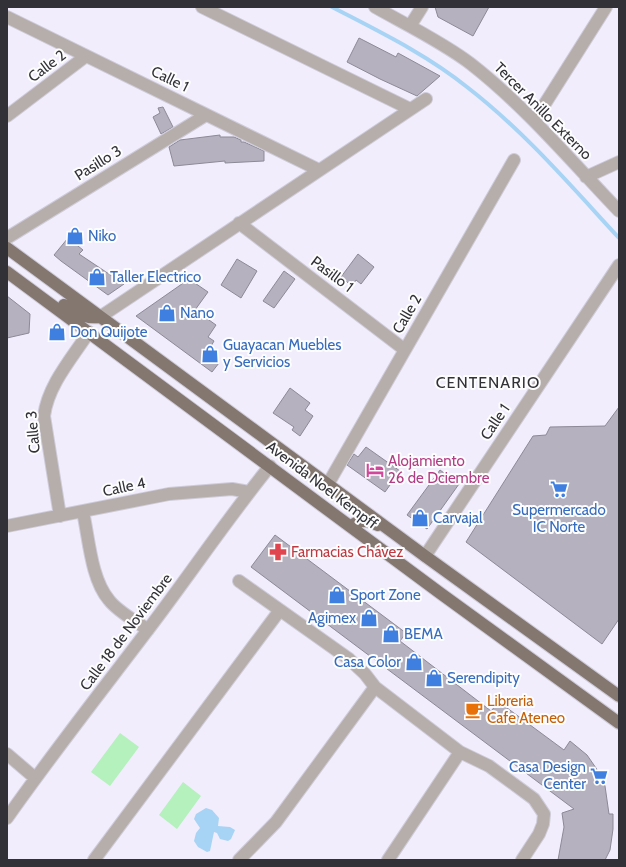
<svg xmlns="http://www.w3.org/2000/svg" width="626" height="867" viewBox="0 0 626 867" font-family="Cabin,sans-serif">
<style>
.green{fill:#b4f1bd}
.water{fill:#a7d4f4}
.lines{fill:none;stroke-linecap:round;stroke-linejoin:round}
.stream{stroke:#a7d4f4;stroke-width:4}
.building{fill:#b5b1bf;stroke:#8d8997}
.minor-casing{stroke:#cfcbd9;stroke-width:14}
.major-casing{stroke:#cfcbd9;stroke-width:14}
.minor{stroke:#b5aeaa;stroke-width:12}
.major{stroke:#837770;stroke-width:12}
.labels{text-anchor:middle;dominant-baseline:central;stroke-width:4;stroke-linejoin:round;paint-order:stroke}
.street-label{font-size:15px;fill:#323137;stroke:#fdfdfd}
.shop-label{font-size:15px;fill:#366cbe;stroke:#fdfdfd;text-anchor:start}
.hotel-label{font-size:15px;fill:#b23c85;stroke:#fdfdfd;text-anchor:start}
.health-label{font-size:15px;fill:#be3a42;stroke:#fdfdfd;text-anchor:start}
.food-label{font-size:15px;fill:#c56008;stroke:#fdfdfd;text-anchor:start}
.neighbourhood-label{font-size:16px;letter-spacing:1px;fill:#323137;stroke:#fdfdfd}
</style>
<rect width="100%" height="100%" fill="#f1edfc"/>
<path class="green" d="M120,733L139,747L110,786L91,772Z
M183,782L201,796L177,829L159,815Z"/>
<path class="water" d="M206,808L212,810L219,818L218,826L230,827L235,830L231,839L228,841L220,839L217,833L214,832L210,851L207,852L198,847L194,841L196,833L200,828L194,819L196,814Z"/>
<g class="lines">
<path class="stream" d="M332,7C378,31 426,54 467,87C524,131 571,186 619,238"/>
</g>
<path class="building" d="M435,7H489L473,36L438,17Z
M359,38L396,57L398,53L440,76L417,96L380,79L347,62Z
M163,107L173,127L161,134L153,117L160,113L158,108Z
M220,135V137H234L241,140V142H244L264,151V161L225,163V161L174,166L169,147L180,140Z
M68,238L83,250L79,254L124,284L108,295L61,261L54,255Z
M358,254L374,267L361,284L356,280L352,286L341,277Z
M237,259L257,271L241,298L221,285Z
M284,271L295,279L274,308L263,301Z
M189,279L208,292L195,310L216,325L208,337L214,341L206,355L219,363L212,372L136,316Z
M7,296L30,314L29,333L7,338Z
M290,388L310,403L305,410L313,416L300,436L292,430L294,427L273,413Z
M619,407V619L602,644L466,542L533,436L546,435L550,427L605,426Z
M366,447L400,471L385,492L347,465L354,454L358,457Z
M440,470L459,484L427,529L407,515Z
M275,535L406,633L400,641L491,711L499,702L564,750L570,741L587,755L596,768L605,786L609,814H613V829L610,850L605,860H558L564,827L562,813L574,809L251,567Z"/>
<g class="lines">
<g class="minor-casing">
<path id="minor" d="M202,7L410,109
M375,7C405,24 444,43 471,64C526,107 571,161 619,211
M7,17L319,170
M410,26L422,7
M7,116L86,56
M534,121L606,7
M586,177L619,162
M239,223L405,350
M7,238L206,115
M100,317L426,99
M328,484L514,160
M83,512C89,539 91,579 109,600C118,612 136,621 148,630
M60,516L44,416C48,385 72,358 89,332
M7,526L169,494L232,489L249,492
M425,556L619,265
M239,581L349,659L365,674L375,687L460,752L489,766L534,799L544,814L543,824L539,834L522,860
M7,754L35,778
M7,818C52,754 100,693 147,631C189,576 227,519 270,466
M94,860L280,610
M239,860L276,822L375,687
M388,860L460,752"/>
</g>
<g class="major-casing">
<path id="major" d="M7,248L425,556L619,696
M7,272L440,593L619,723
M64,305C76,313 85,319 100,317
M351,526C361,519 367,520 378,525"/>
</g>
<use href="#minor" class="minor"/>
<use href="#major" class="major"/>
</g>
<defs>
<g id="shop-bare" transform="scale(1.38)"><path d="M-5-2.5h2.3a2.7 3.5 0 0 1 5.4 0H5L5.5 6h-11ZM-1.5-2.5h3a1.5 2.3 0 0 0-3 0Z" fill="#3f7fe0" stroke="#fdfdfd" stroke-width="2.5" paint-order="stroke"/></g>
<g id="hotel-bare" transform="scale(1.38)"><path d="M-6-4.5h1.5V1H6V5H4.5V3h-9V5H-6ZM-4 0a1.8 1.8 0 1 1 3.6 0ZM.5 0V-2.5h3Q6-2.5 6 0Z" fill="#d1479c" stroke="#fdfdfd" stroke-width="2.5" paint-order="stroke"/></g>
<g id="supermarket-bare" transform="scale(1.38)"><path d="M-6-5.5h2.5l.6 2H6L4.5 2H-2.5L-4.4-4H-6ZM-1.5 3.2a1.3 1.3 0 1 0 .1 0ZM3 3.2a1.3 1.3 0 1 0 .1 0Z" fill="#3f7fe0" stroke="#fdfdfd" stroke-width="2.5" paint-order="stroke"/></g>
<g id="pharmacy-bare" transform="scale(1.38)"><path d="M-2-6h4v4h4v4h-4v4h-4v-4h-4v-4h4Z" fill="#e0444e" stroke="#fdfdfd" stroke-width="2.5" paint-order="stroke"/></g>
<g id="cafe-bare" transform="scale(1.38)"><path d="M-5.5-4.5H6V0H3Q3 3.5 0 3.5H-2.5Q-5.5 3.5-5.5 0ZM3-3.2v2h1.7v-2ZM-6 4.5H4V6H-6Z" fill="#e8710a" stroke="#fdfdfd" stroke-width="2.5" paint-order="stroke"/></g>
</defs>
<g fill-rule="evenodd">
<use href="#shop-bare" x="75" y="236"/>
<use href="#shop-bare" x="97" y="277"/>
<use href="#shop-bare" x="167" y="313"/>
<use href="#shop-bare" x="57" y="332"/>
<use href="#shop-bare" x="210" y="354"/>
<use href="#hotel-bare" x="375" y="470"/>
<use href="#supermarket-bare" x="559" y="489"/>
<use href="#shop-bare" x="420" y="518"/>
<use href="#pharmacy-bare" x="278" y="552"/>
<use href="#shop-bare" x="337" y="595"/>
<use href="#shop-bare" x="369" y="618"/>
<use href="#shop-bare" x="391" y="634"/>
<use href="#shop-bare" x="414" y="662"/>
<use href="#shop-bare" x="434" y="678"/>
<use href="#cafe-bare" x="474" y="710"/>
<use href="#supermarket-bare" x="599" y="776"/>
</g>
<g class="labels">
<g class="street-label">
<text transform="translate(47 66) rotate(-37)">Calle 2</text>
<text transform="translate(170 79) rotate(26)">Calle 1</text>
<text transform="translate(543 111) rotate(45)">Tercer Anillo Externo</text>
<text transform="translate(98 163) rotate(-32)">Pasillo 3</text>
<text transform="translate(332 274) rotate(37)">Pasillo 1</text>
<text transform="translate(407 314) rotate(-60)">Calle 2</text>
<text transform="translate(495 422) rotate(-56)">Calle 1</text>
<text transform="translate(33 432) rotate(-95)">Calle 3</text>
<text transform="translate(322 485) rotate(37)">Avenida Noel Kempff</text>
<text transform="translate(124 487) rotate(-12)">Calle 4</text>
<text transform="translate(126 632) rotate(-53)">Calle 18 de Noviembre</text>
</g>
<g class="shop-label">
<text x="88" y="236">Niko</text>
<text x="110" y="277">Taller Electrico</text>
<text x="180" y="313">Nano</text>
<text x="70" y="332">Don Quijote</text>
<text x="223" y="345">Guayacan Muebles<tspan x="223" dy="17">y Servicios</tspan></text>
<text x="559" y="510" text-anchor="middle">Supermercado<tspan x="559" dy="17">IC Norte</tspan></text>
<text x="433" y="518">Carvajal</text>
<text x="350" y="595">Sport Zone</text>
<text x="356" y="618" text-anchor="end">Agimex</text>
<text x="404" y="634">BEMA</text>
<text x="401" y="662" text-anchor="end">Casa Color</text>
<text x="447" y="678">Serendipity</text>
<text x="586" y="767" text-anchor="end">Casa Design<tspan x="586" dy="17">Center</tspan></text>
</g>
<g class="hotel-label">
<text x="388" y="461">Alojamiento<tspan x="388" dy="17">26 de Dciembre</tspan></text>
</g>
<g class="health-label">
<text x="291" y="552">Farmacias Chávez</text>
</g>
<g class="food-label">
<text x="487" y="701">Libreria<tspan x="487" dy="17">Cafe Ateneo</tspan></text>
</g>
<g class="neighbourhood-label">
<text x="488" y="382">CENTENARIO</text>
</g>
</g>
<rect width="626" height="867" fill="none" stroke="#323137" stroke-width="16"/>
</svg>
